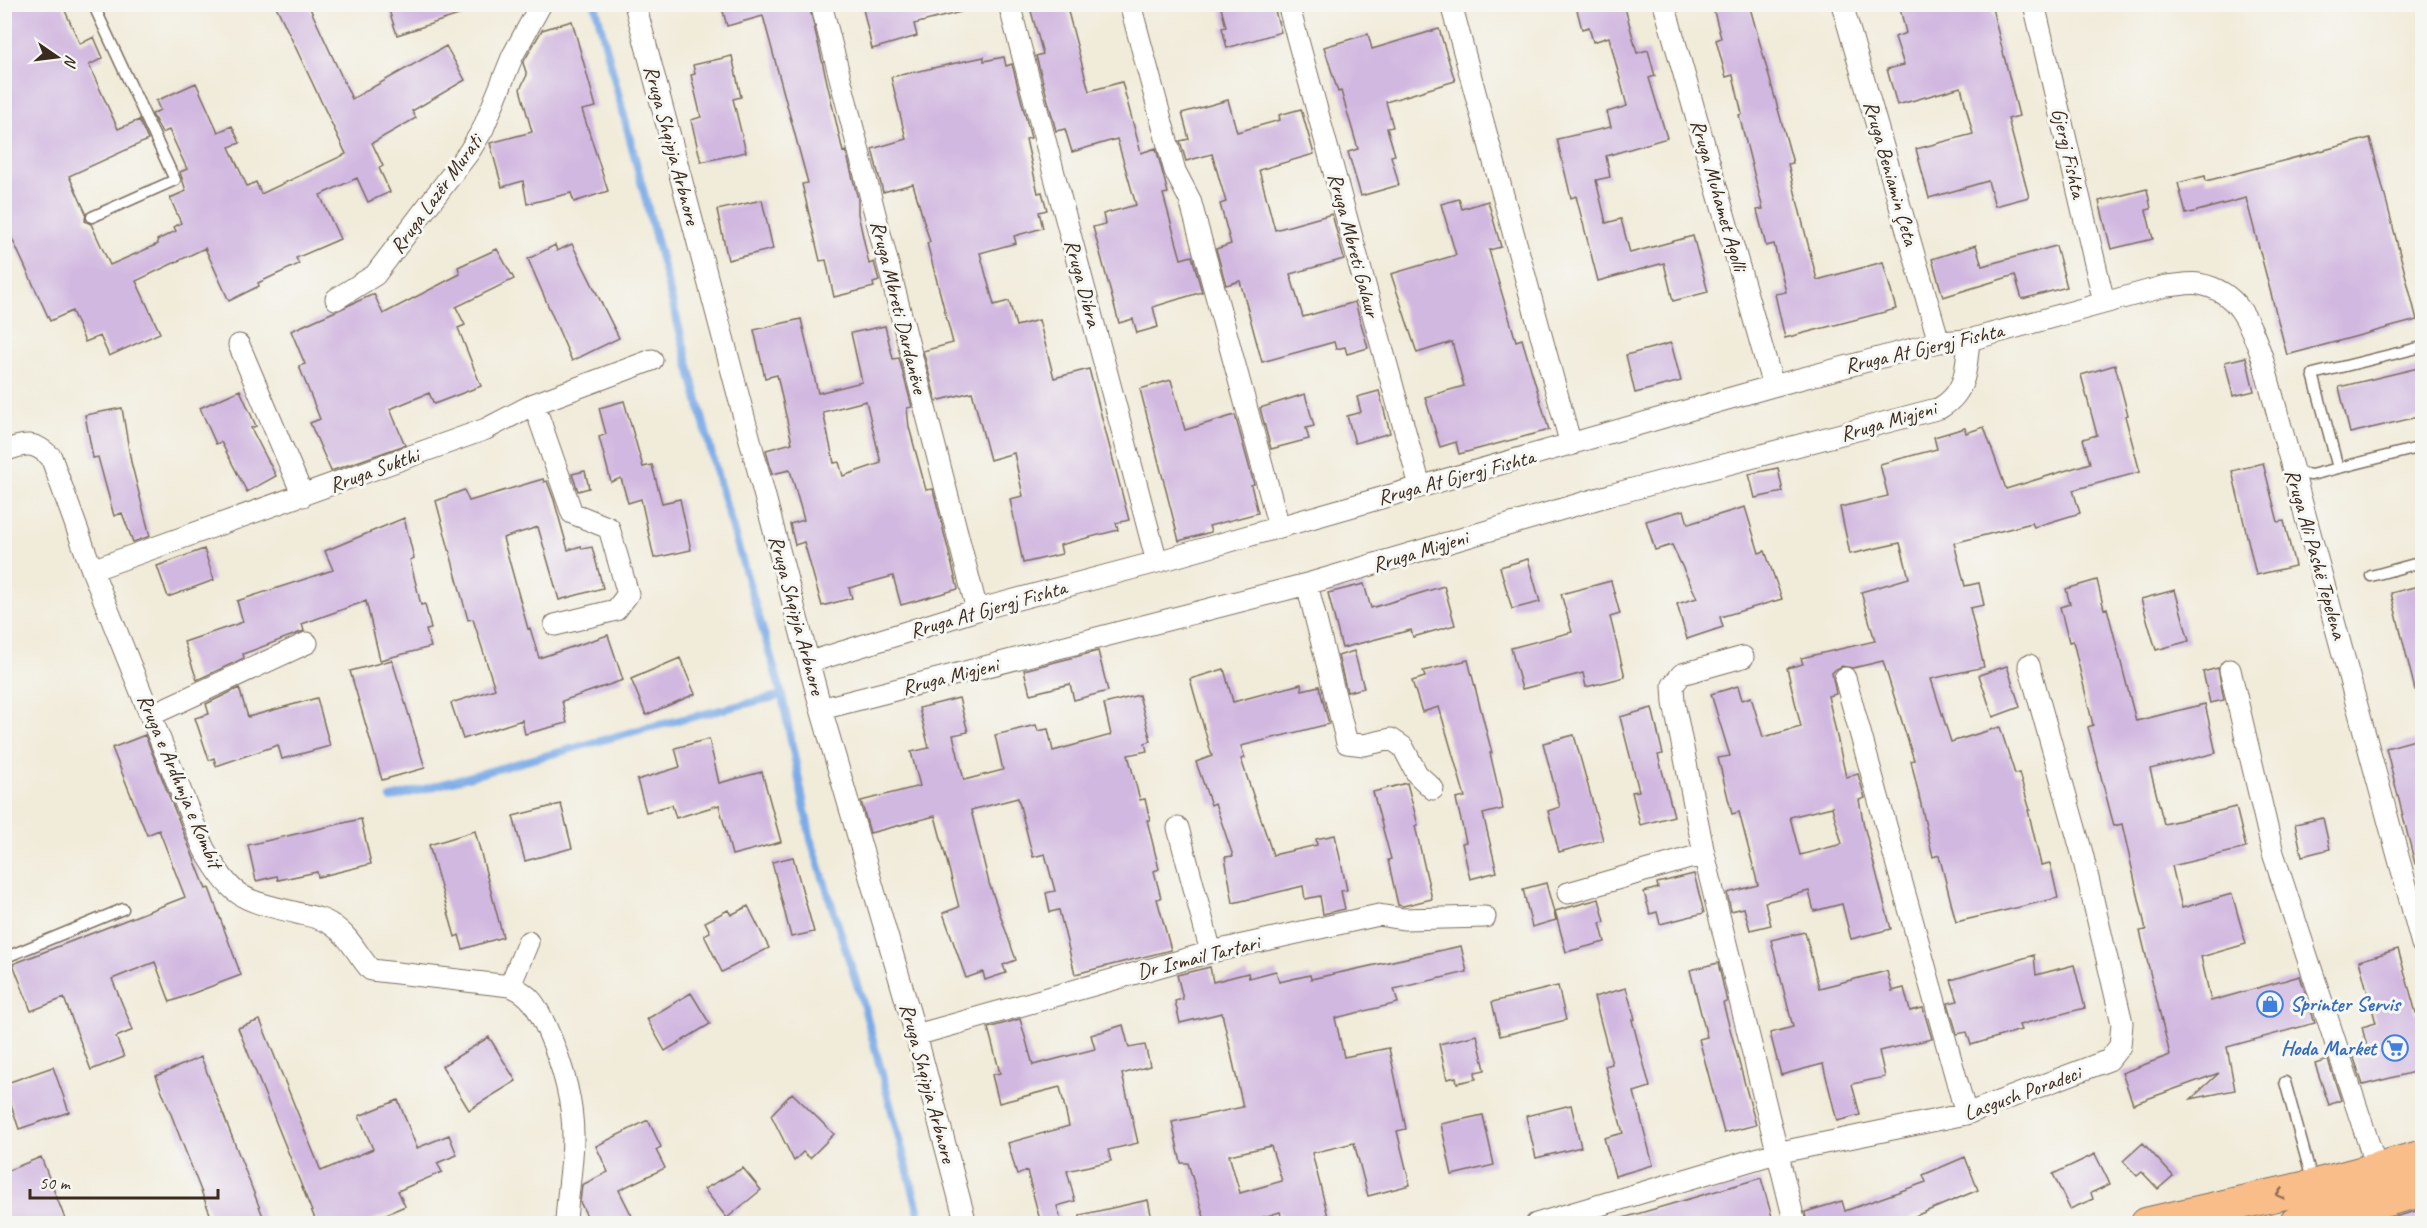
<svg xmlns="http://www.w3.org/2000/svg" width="2427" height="1228" viewBox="0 0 2427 1228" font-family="Caveat,sans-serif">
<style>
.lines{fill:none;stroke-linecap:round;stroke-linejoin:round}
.stream{stroke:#7cabe6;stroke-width:8}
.building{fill:#d1b8e0;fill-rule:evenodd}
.lane-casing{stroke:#7b6e5f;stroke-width:13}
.street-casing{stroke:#7b6e5f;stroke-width:23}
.highway-casing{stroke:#7b6e5f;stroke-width:35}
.lane{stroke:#fff;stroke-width:10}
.street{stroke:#fff;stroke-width:21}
.highway{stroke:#f8bd89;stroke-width:33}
.oneway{stroke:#906c4e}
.labels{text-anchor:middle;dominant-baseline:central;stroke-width:6;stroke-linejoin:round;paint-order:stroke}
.street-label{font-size:21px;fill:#3b2a1e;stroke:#f6f6f2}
.shop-label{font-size:21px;font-weight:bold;fill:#366cbe;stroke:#f6f6f2;text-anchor:start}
</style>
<rect width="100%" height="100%" fill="#f6f6f2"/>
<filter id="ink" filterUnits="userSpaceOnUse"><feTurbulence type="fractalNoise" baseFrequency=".0167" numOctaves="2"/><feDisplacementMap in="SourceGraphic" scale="12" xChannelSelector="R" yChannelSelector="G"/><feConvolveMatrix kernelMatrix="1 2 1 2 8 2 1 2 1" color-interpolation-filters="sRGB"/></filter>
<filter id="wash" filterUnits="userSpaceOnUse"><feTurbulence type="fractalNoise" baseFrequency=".008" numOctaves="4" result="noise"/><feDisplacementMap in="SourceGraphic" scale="24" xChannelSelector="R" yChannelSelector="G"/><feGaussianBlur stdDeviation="1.35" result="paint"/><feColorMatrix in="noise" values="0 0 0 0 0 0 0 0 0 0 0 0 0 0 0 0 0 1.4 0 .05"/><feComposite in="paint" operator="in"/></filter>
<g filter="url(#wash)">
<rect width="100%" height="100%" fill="#f1ebd9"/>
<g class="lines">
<path class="stream" d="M595,4L719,482L782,695L811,840L863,1003L922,1224
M391,798L647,728L782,695"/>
</g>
<g id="blocks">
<path class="building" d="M4,4H62L80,44L94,37L103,58L89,65L118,129L139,120L148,140L69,176L86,213L85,221L91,224L110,265L158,244L157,240L176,231L174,227L181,223L170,198L186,191L180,172L187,169L169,130L162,133L152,114L160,110L156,101L196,83L218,132L232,126L240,143L229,147L247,186L256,182L261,194L346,154L275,4H308L352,99L446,46L465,80L412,111L416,118L372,143L383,166L379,168L390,192L368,202L357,178L320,195L340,239L296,258L299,264L258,283L259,286L229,301L205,248L136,281L160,333L109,356L100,336L85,342L72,311L50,321L4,221Z
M387,4H476L477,9L397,35Z
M721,4H809L843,152L846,151L858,199V214L869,264L874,262L879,281L873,283L874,287L834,297L826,260L820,261L802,184L808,183L763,16L727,26Z
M862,4H960L961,12L914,24L917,36L872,49Z
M1029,4H1066L1089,91L1122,82L1141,153L1156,148L1168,193L1163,194L1181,259L1192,256L1202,292L1153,307L1158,327L1137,333L1133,319L1119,323L1093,227L1105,224L1103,214L1136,205L1117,139L1072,152L1065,129L1056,131L1036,56L1043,54Z
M1220,4H1273L1281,32L1227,48L1222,28L1226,27Z
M1595,4H1624L1637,53L1648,50L1655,76L1649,78L1667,138L1606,156L1610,177L1596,180L1606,223L1621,219L1630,253L1693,236L1708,292L1673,301L1664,263L1598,281L1576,196L1571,198L1557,139L1611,127L1607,112L1627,106L1609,37L1593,42L1589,27L1582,29L1577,10Z
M1712,4H1749L1793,163L1788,164L1817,280L1883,262L1896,309L1785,338L1775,294L1786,292L1774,244L1766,246L1757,210L1763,209L1739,115L1742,114L1733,75L1726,77L1716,40L1721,38Z
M1899,4H1991L2019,116L2008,119L2029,197L1995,206L1988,181L1929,198L1916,149L1973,134L1961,87L1897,105L1887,69L1904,65L1895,37L1906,33Z
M572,21L596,107L582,110L608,191L574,202L571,193L527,204L523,181L502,187L490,143L532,132L520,89L527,75L523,63L542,30Z
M1439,29L1455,81L1386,102L1393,127L1387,128L1395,155L1391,156L1399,185L1361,196L1348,152L1358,149L1341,91L1338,92L1324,47L1368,34L1372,49Z
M732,56L741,97L733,99L746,152L701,162L691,120L701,117L691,75L695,74L693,65Z
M984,57V61L1004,57L1006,66L1012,64L1031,138L1026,139L1038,193L1042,192L1047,210L1039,212L1043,228L1014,236L1016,243L980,253L994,305L1009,301L1016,326L1039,320L1054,378L1089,369L1129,520L1116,523L1118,530L1060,545L1062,554L1023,563L1010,499L1023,496L1014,453L990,460L972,392L936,401L923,351L953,343L927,243L930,242L913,184L883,192L872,149L906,139L891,77Z
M1228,100L1237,132L1280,120L1279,115L1301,109L1314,154L1259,170L1275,230L1332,214L1344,259L1290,274L1303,317L1355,302L1368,348L1347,354L1345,347L1336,349L1334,342L1262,362L1240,281L1226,285L1216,249L1231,244L1220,204L1226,202L1212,154L1186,161L1180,141L1189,139L1182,113Z
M2370,138L2417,320L2287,355L2246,198L2186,214L2178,183L2205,176L2206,181Z
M2147,189L2151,209L2146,210L2153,239L2111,249L2099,201Z
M1459,199L1462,209L1488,201L1501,247L1489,250L1516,341L1522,339L1549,430L1459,454L1456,442L1440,447L1425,397L1464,386L1452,342L1417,353L1391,274L1456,255L1441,204Z
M762,200L773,249L728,260L717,210Z
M572,244L619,338L572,361L528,259L555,245L557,251Z
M1976,245L1982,266L2056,246L2067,287L2022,299L2015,275L1943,297L1932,259Z
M497,249L514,279L456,307L465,325L458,328L481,386L434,404L429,393L390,409L405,445L331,471L310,423L320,419L299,366L305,364L291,331L374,294L383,314L460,274L458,267Z
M801,319L818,393L862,382L851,333L885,326L893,359L899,358L912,407L907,408L909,427L926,490L933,489L958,589L901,605L893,576L849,588L852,598L822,606L804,542L795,545L790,524L804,520L790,470L772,474L766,450L792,443L777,375L765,378L754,330ZM866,401L881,463L843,476L839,462L834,463L823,412Z
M1671,343L1681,381L1635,393L1626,355Z
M2246,357L2254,391L2233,396L2225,362Z
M2115,365L2128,415L2125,416L2140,472L2073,490L2080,513L2034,527L2032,523L1954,543L1965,586L1979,583L1984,605L1970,608L1984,667L1931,679L1951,742L2000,727L2015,774L2019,773L2030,810H2028L2041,865L2050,863L2058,898L1956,922L1939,855L1933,857L1911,761L1914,760L1883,661L1853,668L1842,666L1836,669L1832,673L1836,694L1828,696L1846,777L1858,774L1865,798L1859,800L1864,826L1891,929L1851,939L1842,904L1814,911L1809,891L1765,902L1771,925L1750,930L1744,908L1731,911L1727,893L1758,885L1739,812L1732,814L1718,758L1730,756L1711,694L1738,686L1742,700L1751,697L1763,737L1801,727L1787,668L1803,664L1801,658L1875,641L1861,592L1909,578L1900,543L1850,554L1840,507L1888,496L1880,464L1937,449L1934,437L1965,428L1966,433L1984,427L2006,489L2090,463L2083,439L2097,435L2081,375ZM1832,807L1842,844L1800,855L1790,817Z
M2422,367V416L2350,433L2339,387Z
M1171,380L1185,430L1235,415L1254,484L1251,485L1258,513L1209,526L1211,532L1179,541L1140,389Z
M240,390L256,426L251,428L276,476L247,492L221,442L216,444L200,408Z
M1379,391L1390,433L1355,443L1347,416L1361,412L1357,397Z
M1305,394L1314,426L1306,428L1309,439L1271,449L1260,408Z
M624,401L643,467L652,465L662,503L680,499L691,550L654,558L641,499L628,503L621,478L611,482L599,437L606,434L599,408Z
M122,408L131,462L150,536L133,542L122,513L114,516L98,457L93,458L85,415Z
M2263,463L2278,522L2284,521L2295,566L2256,575L2232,471Z
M1778,468L1783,492L1755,498L1749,474Z
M585,471L589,488L578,491L572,474Z
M543,479L544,482L547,481L554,500L568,550L581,546L582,549L592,547L603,588L559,600L538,527L503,538L528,629L530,628L539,658L608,635L623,680L562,701L567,723L525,734L522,720L463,739L451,703L495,689L473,619L468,620L436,501L464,490L469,501Z
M1745,507L1759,553L1765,551L1782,599L1720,617L1723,627L1687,639L1677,604L1697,598L1672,545L1655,550L1646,521L1684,510L1688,524Z
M404,518L414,558L410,560L421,605L425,604L431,629L426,630L431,647L380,660L366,601L302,624L304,631L243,654L244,658L197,680L184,642L243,622L237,601L333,570L325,551Z
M204,549L214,580L168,597L157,566Z
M1528,559L1540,602L1512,609L1500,567Z
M2097,580L2104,609L2107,608L2136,721L2205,704L2216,753L2150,769L2164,824L2236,807L2246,848L2172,866L2182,908L2232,894L2246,944L2201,957L2211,1001L2300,976L2315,1023L2227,1047L2235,1090L2191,1099L2219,1073L2133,1104L2122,1073L2170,1055L2140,931L2146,930L2122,824L2114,826L2088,727L2093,725L2073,641L2069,642L2060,607L2070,604L2066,589Z
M1611,581L1620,614L1610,617L1625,677L1586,687L1583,673L1522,689L1511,648L1572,632L1561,594Z
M1364,584L1371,608L1444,586L1455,625L1413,637L1411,630L1342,648L1328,593Z
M2422,585V689L2415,690L2391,593Z
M2175,590L2189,641L2156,650L2141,599Z
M1098,651L1108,691L1074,700L1070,684L1030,694L1024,670Z
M1354,651L1364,688L1347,692L1338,656Z
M680,658L695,694L646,715L631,679Z
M392,660L425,768L382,780L350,671Z
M1468,660L1492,753H1490L1503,809L1483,814L1497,872L1470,879L1462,843L1466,842L1456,799L1465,797L1439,707L1422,712L1412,681L1425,677L1423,671Z
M2007,666L2020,707L1993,717L1979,675Z
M2218,668L2224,700L2210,703L2203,672Z
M1224,669L1233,702L1301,684L1302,690L1319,686L1329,724L1241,746L1245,758L1241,759L1273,855L1317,845L1316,839L1335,835L1347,890L1341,891L1345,909L1323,914L1320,896L1305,899L1303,886L1233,903L1225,857L1233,856L1215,803L1211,805L1196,762L1212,756L1190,679Z
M239,688L248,717L317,698L330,746L282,759L278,745L216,766L214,758L209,760L195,718L209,714L206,704Z
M1139,695L1151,741L1145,743L1147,751L1128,755L1140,800L1145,799L1150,820H1147L1159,869L1154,871L1161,898L1157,899L1171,950L1075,974L1059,910L1050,912L1046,893L1055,891L1045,854L1033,857L1018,798L971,810L989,883L1016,960L1003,965L1006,973L985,980L983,972L966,978L943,913L959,907L935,816L870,833L861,801L920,786L911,752L929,748L919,708L959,698L968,732L953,735L964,780L1003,770L995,735L1036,725L1038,731L1048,729L1053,751L1111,735L1104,704Z
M1652,708L1663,754L1658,755L1674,816L1640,825L1632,792L1639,791L1620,717Z
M145,735L206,889L209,888L241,975L170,1002L155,962L112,979L133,1030L116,1037L124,1057L91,1070L64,998L31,1011L13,964L185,897L159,830L147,835L112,748Z
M1574,735L1603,840L1559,852L1548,811L1560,807L1543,743Z
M2422,738V863L2415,864L2386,748Z
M709,739L719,783L762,772L781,842L732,855L719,805L676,818L672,805L646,812L637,780L680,767L675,748Z
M1407,783L1418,825L1415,826L1432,899L1403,906L1398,905L1388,860L1391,859L1373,792Z
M561,804L572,848L525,861L513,816Z
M2323,818L2330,849L2302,856L2295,824Z
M361,819L371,864L318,877L317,872L278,880L277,876L256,881L248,845Z
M475,831L503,937L463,949L459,935L455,937L429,845Z
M793,857L814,932L791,937L772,862Z
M1694,874L1704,913L1660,924L1657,912L1650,914L1644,892L1658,888L1657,883Z
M1546,883L1556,920L1532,927L1523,889Z
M1599,899L1605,922L1600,923L1605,942L1566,952L1555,911Z
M748,906L769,948L722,972L704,935L710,932L705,922L728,910L731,915Z
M1805,932L1819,988L1887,971L1892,991L1904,988L1910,1011L1923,1008L1932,1039L1879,1051L1885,1077L1852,1084L1860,1115L1837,1121L1823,1064L1781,1075L1770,1033L1793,1027L1771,940Z
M1461,946L1467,972L1394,989L1398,1003L1335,1018L1344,1057L1389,1048L1406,1129L1397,1131L1410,1185L1368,1196L1354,1143L1312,1153L1330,1224H1283L1280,1212L1241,1224H1206L1188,1163H1181L1172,1122L1243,1107L1222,1013L1180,1023L1175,1001L1183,999L1177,975L1210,967L1213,982L1248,973L1249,978L1276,971L1279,982L1310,975L1311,979ZM1271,1146L1282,1181L1240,1193L1229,1155Z
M2398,949L2416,1013L2422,1012V1070L2363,1085L2352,1052L2367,1047L2362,1027L2376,1023L2359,961Z
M2034,955L2036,975L2074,965L2085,1008L2019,1025L2021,1030L1971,1045L1967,1032L1957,1034L1948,1003L1958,1001L1951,980Z
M1718,963L1727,1002L1723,1003L1756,1125L1724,1133L1699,1039L1707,1037L1690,970Z
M1558,986L1566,1020L1500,1036L1492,1002Z
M1626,988L1635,1019L1632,1020L1650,1087L1634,1092L1653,1165L1615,1176L1604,1138L1623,1133L1605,1066L1612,1064L1594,997Z
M691,993L710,1024L665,1051L647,1019Z
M1020,1019L1033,1065L1095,1049L1091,1035L1123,1025L1129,1048L1145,1045L1150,1066L1122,1074L1138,1143L1108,1150L1111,1161L1067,1171L1075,1201L1057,1206L1062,1224H1041L1027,1171L1017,1175L1008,1143L1069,1126L1060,1087L999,1103L992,1075L1000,1073L988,1028Z
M260,1020L321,1171L373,1149L359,1116L398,1100L417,1148L449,1135L457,1155L437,1163L442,1172L398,1191L405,1206L363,1224H317L238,1028Z
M1477,1035L1485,1070L1475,1072L1476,1079L1457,1083L1456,1077L1447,1079L1439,1044Z
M489,1037L516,1081L469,1110L442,1066Z
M201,1057L266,1224H214L156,1076Z
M2328,1060L2341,1100L2329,1105L2315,1064Z
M53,1067L69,1112L19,1129L4,1084Z
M792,1093L834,1134L810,1158L803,1152L794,1161L771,1115Z
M1571,1105L1581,1147L1536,1158L1526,1116Z
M1483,1115L1494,1165L1452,1175L1441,1124Z
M648,1120L661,1147L656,1150L665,1168L619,1190L636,1224H591L580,1202L582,1185L608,1172L596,1146Z
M2143,1143L2173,1176L2158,1189L2142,1172L2137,1176L2123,1161Z
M2095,1154L2110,1184L2091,1193L2093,1199L2070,1209L2053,1174Z
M41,1157L67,1224H4V1172Z
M1965,1157L1978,1190L1908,1219L1910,1224H1807L1805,1212L1842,1201L1845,1211L1926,1182L1923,1175Z
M743,1168L761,1190L727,1218L704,1189Z
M1761,1178L1774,1224H1624L1623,1218Z
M1148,1200L1153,1224H1080V1215Z
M2420,1210L2422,1224H2369Z"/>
</g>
</g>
<g filter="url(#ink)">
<use href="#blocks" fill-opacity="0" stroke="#7b6e5f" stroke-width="1.5"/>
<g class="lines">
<g class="lane-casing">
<path id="lane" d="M92,217L175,180L93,4
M2338,468L2313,374L2422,347
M2293,472L2311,475L2422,447
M2371,576L2422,562
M4,958L123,909
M2285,1082L2313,1183"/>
</g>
<g class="street-casing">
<path id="street" d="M635,4L821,709L916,1035L966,1224
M821,4L977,610
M1009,4L1157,562
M1130,4L1175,171L1190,200L1279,527
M1288,4L1420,486
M1451,4L1571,445
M1664,4L1773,386
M1842,4L1939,342
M2034,4L2104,302
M336,299L375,275L469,152L483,129L513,55L541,4
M239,345L303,496
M534,404L572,513L609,528L628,594L616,610L555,625
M4,451C26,443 34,441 51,457L92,570L204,849C235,901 241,899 297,913C309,916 323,918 332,925C350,936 358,956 371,970L510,986C532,994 538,1009 547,1029C562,1063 573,1099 573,1136C573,1165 567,1194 566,1224
M92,570L486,429L534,404L652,360
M1307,584L1347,743L1364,745L1391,739L1403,747L1417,774L1433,789
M1743,657L1682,674L1673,685L1674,703L1704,854L1795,1224
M810,662L977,610L1157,562L1773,386L1939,342L1969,340L2166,286C2176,286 2189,282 2199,284C2239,291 2250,324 2262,357L2422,944
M2230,670L2273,853L2377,1169
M1845,678L1966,1114
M821,709L1307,584L1610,495L1940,408C1967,392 1966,369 1969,340
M151,715L307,643
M1178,828L1211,952
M1568,893L1704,854
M510,986L528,942
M916,1035L1211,952L1379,915L1403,919L1485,917
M1536,1224L1776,1153L1966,1114L2109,1060L2120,1046L2122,1023L2082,853L2029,665"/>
</g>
<g class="highway-casing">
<path id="highway" d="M2147,1224L2314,1186L2422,1157
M2295,1224L2422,1190"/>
</g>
<use href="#lane" class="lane"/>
<use href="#street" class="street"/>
<use href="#highway" class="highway"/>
</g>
<defs><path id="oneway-chevron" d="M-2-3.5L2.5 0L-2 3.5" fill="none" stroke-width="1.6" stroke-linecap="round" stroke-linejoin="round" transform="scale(1.5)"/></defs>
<use class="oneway" href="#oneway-chevron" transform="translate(2280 1194) rotate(167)"/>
</g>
<defs>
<g id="shop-ring" transform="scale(1.35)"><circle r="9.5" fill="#f6f6f2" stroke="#3f7fe0" stroke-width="1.5"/><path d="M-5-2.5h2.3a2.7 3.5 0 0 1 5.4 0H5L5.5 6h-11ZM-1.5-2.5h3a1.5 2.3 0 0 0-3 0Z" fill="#3f7fe0"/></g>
<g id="supermarket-ring" transform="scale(1.35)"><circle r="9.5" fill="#f6f6f2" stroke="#3f7fe0" stroke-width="1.5"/><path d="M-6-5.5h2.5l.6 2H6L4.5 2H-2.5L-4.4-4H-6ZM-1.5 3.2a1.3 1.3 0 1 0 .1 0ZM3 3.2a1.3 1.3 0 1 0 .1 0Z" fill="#3f7fe0"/></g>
</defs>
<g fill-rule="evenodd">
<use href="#shop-ring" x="2270" y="1004"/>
<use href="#supermarket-ring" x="2395" y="1048"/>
</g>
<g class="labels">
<g class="street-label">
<text transform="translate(672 145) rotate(75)">Rruga Shqipja Arbnore</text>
<text transform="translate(2069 153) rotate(77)">Gjergj Fishta</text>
<text transform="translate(1891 173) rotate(74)">Rruga Beniamin Çeta</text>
<text transform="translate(436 194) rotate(-54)">Rruga Lazër Murati</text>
<text transform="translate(1719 195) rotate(74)">Rruga Muhamet Agolli</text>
<text transform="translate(1354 245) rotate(75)">Rruga Mbreti Galaur</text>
<text transform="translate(1083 283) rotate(75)">Rruga Dibra</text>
<text transform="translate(899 307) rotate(76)">Rruga Mbreti Dardanëve</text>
<text transform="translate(1924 348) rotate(-13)">Rruga At Gjergj Fishta</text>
<text transform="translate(1888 421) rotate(-16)">Rruga Migjeni</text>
<text transform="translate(374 470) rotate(-20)">Rruga Sukthi</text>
<text transform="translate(1456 477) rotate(-15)">Rruga At Gjergj Fishta</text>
<text transform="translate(1420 551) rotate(-17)">Rruga Migjeni</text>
<text transform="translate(2316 554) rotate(74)">Rruga Ali Pashë Tepelena</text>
<text transform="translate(988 609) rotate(-16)">Rruga At Gjergj Fishta</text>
<text transform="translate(797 615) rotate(75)">Rruga Shqipja Arbnore</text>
<text transform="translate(950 676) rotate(-14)">Rruga Migjeni</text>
<text transform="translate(180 781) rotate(67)">Rruga e Ardhmja e Kombit</text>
<text transform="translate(1198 957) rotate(-14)">Dr Ismail Tartari</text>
<text transform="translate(928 1083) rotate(75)">Rruga Shqipja Arbnore</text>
<text transform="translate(2022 1093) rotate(-20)">Lasgush Poradeci</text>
</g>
<g class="shop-label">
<text x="2290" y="1004">Sprinter Servis</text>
<text x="2376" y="1048" text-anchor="end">Hoda Market</text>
</g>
</g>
<rect width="2427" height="1228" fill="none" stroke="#f6f6f2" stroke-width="24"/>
<g transform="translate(57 57) rotate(104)" stroke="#f6f6f2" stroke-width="4.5" paint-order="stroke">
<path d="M0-4.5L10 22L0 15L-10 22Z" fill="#3b2a1e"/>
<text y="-9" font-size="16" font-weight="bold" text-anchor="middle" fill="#3b2a1e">N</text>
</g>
<path d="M30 1189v9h188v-9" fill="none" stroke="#3b2a1e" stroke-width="3"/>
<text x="39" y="1189" font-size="18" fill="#3b2a1e" stroke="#f6f6f2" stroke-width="4.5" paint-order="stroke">50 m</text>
</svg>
